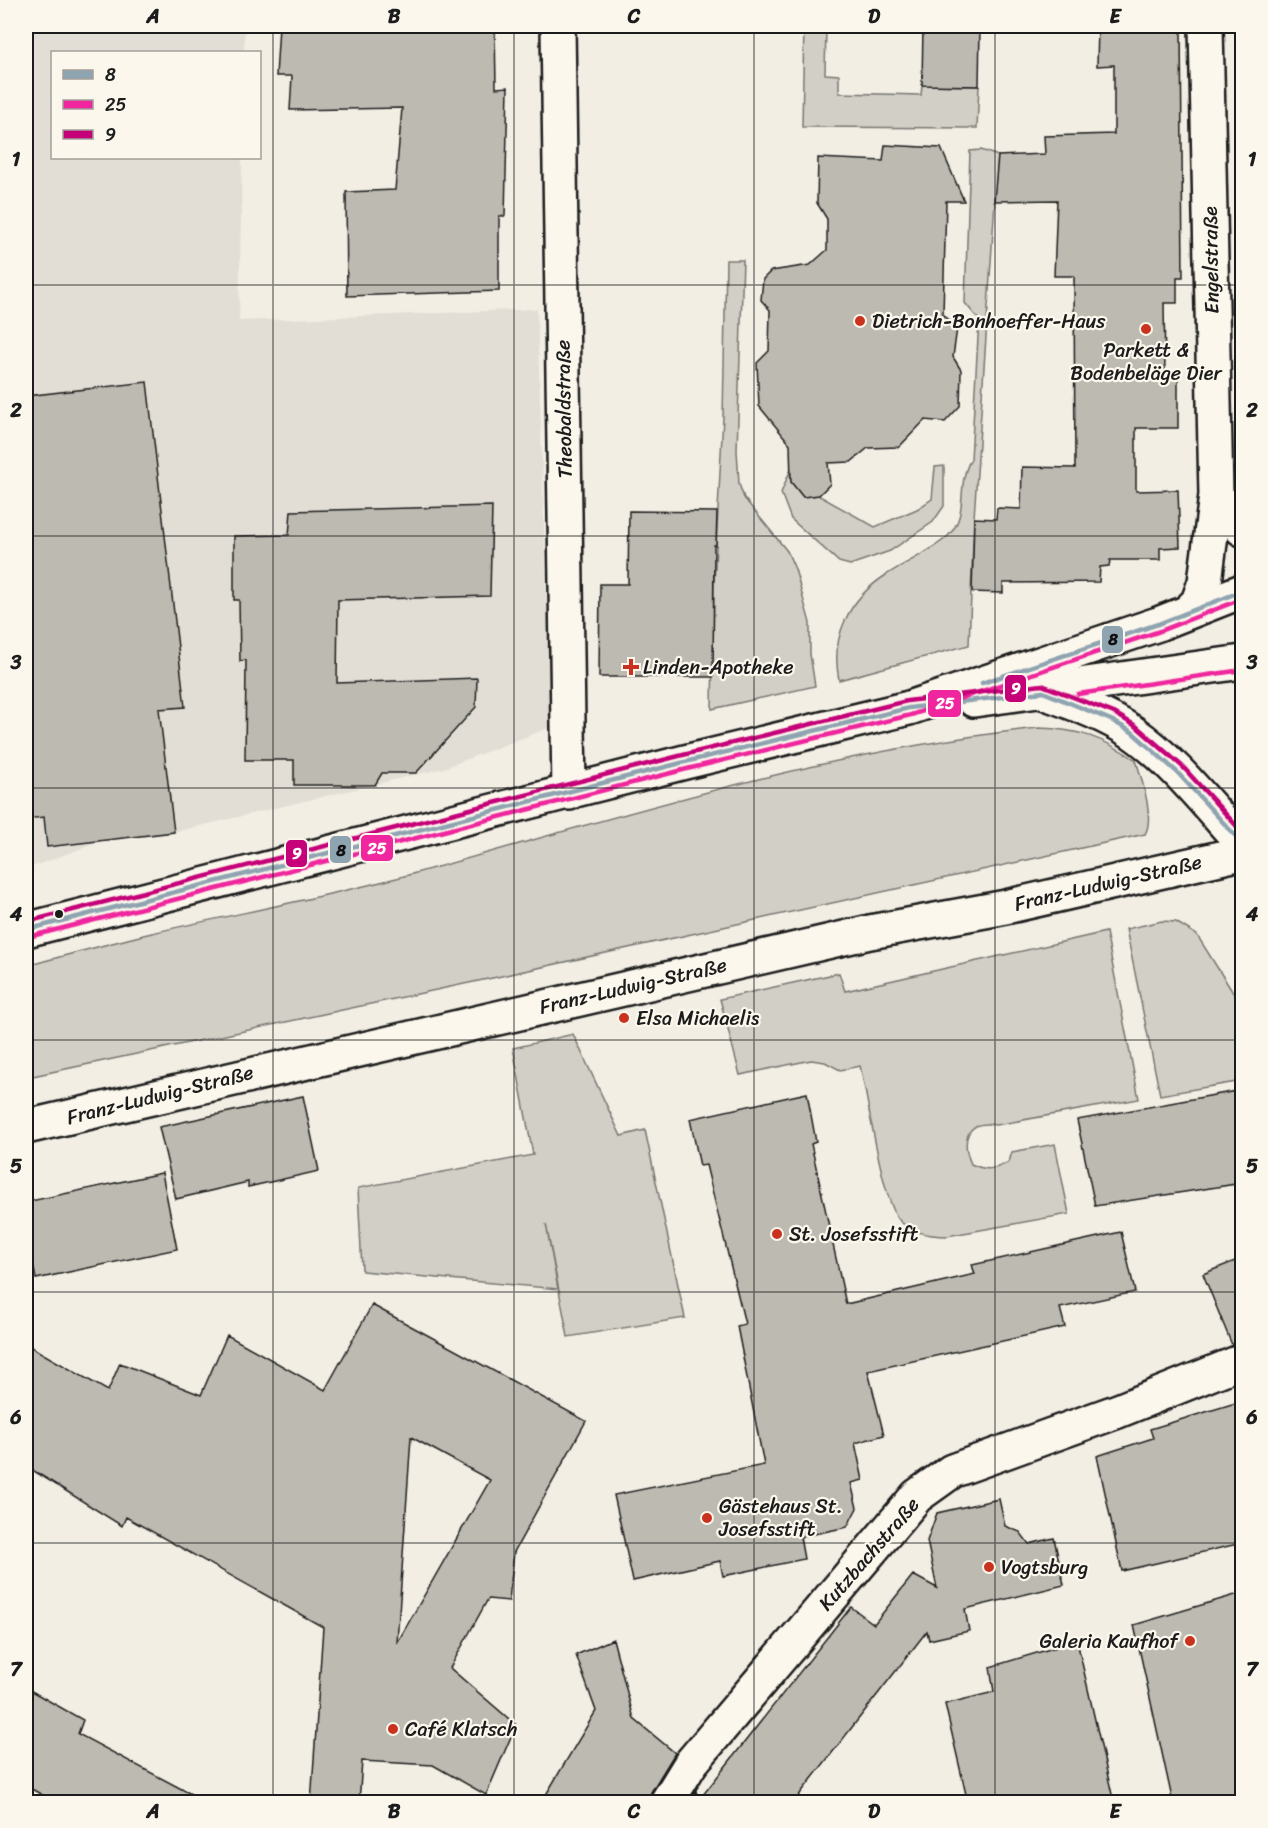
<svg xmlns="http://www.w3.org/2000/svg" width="1268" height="1828" viewBox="0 0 1268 1828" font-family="Sriracha,sans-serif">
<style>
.built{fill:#e2ded5}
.green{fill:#d2cfc6;stroke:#777671;stroke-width:1.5}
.building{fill:#bdbab1;stroke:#1c1c1c;stroke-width:1.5;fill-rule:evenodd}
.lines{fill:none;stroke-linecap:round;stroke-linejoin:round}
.minor-casing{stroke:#1c1c1c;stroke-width:38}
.major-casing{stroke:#1c1c1c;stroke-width:38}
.minor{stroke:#fbf7ec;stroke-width:33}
.major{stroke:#fbf7ec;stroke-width:33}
.bus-1-casing{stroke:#fbf7ec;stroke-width:9}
.bus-2-casing{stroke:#fbf7ec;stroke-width:9}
.bus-3-casing{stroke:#fbf7ec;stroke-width:9}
.bus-1{stroke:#8fa4b1;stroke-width:4.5}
.bus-2{stroke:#ef269d;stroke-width:4.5}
.bus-3{stroke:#c50078;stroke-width:4.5}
.grid{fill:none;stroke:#1c1c1c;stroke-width:1.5;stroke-opacity:0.55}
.poi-dot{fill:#c8321e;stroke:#fbf7ec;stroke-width:2}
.bus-dot{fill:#1c1c1c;stroke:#fbf7ec;stroke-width:2}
.labels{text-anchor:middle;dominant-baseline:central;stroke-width:4.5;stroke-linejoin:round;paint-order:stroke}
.street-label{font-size:20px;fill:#1c1c1c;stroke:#fbf7ec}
.poi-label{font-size:20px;fill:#1c1c1c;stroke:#fbf7ec;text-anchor:start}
.line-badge{stroke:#fbf7ec;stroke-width:2}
.badge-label{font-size:16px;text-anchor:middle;font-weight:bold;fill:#fff}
.pale-badge-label{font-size:16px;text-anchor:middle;font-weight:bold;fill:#111}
.neatline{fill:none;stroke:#1c1c1c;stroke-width:2}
.grid-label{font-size:20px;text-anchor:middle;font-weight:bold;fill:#1c1c1c}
</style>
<rect width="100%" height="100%" fill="#f2eee4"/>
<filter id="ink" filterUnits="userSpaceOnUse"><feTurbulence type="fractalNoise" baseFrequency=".0167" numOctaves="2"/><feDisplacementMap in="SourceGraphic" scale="12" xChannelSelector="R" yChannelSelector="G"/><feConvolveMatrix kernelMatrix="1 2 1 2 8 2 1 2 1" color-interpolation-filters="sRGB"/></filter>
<g filter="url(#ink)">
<path class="built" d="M26,26H245L244,52H52V158H242L239,321L537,309L551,727L444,768L174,832L102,841L26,869Z"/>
<path class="green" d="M804,26H826L825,74L839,75V93L921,95L922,85L979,86L977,128L802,127Z
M981,150L998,156L974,518L969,645L839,680C830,636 849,599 886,575C905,562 931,552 948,536C970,514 955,486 971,459L979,320L965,303L970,151Z
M726,260H743L737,450L739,484L744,498L787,551L795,569L810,623V654L815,686L712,709L714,584L723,417Z
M944,466V506L933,522L890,551L850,565L839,562L791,519L781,493L790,471L791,482L803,497L818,495L875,527L917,509L932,499L935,467Z
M1039,728C1079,729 1103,738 1136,760C1141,777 1155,818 1145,834L497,977L28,1077L26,966C68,955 110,943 152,933C239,913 326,897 412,874C619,817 826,750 1039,728Z
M1162,921L1176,922L1197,935L1242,1007V1081L1160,1095L1126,929Z
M1106,932L1139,1099L996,1125C966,1119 961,1141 971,1164C986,1171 994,1170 1009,1162L1012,1152L1055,1144L1069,1214L947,1236C931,1236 912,1233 900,1221C882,1201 868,1097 860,1066L840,1070L825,1062L811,1060L740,1075L720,999L839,973L845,991Z
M573,1034L621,1136L645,1130L685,1318L568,1337L546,1224L558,1289L362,1271L358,1188L533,1155L513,1048Z"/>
<path class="building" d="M279,26H495L496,88L508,87L505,216H499V291L347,296L346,192L395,190L402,108L290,110L292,76H276Z
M923,26H980L979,86L922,85Z
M1098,26H1181L1183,277H1177V303H1164L1165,372H1178V428H1136V491L1178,490L1180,547L1160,548V560H1110L1109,566L1100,567L1099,582L1003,583V593L972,592L974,518L996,519L997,508L1021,509L1022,467L1075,468L1074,276H1054L1057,200L994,201L998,156L1045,154L1044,136L1114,134V65L1097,66Z
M885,145L941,148L964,201H946L943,314L957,328L953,357L961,370L960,406L945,422L925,420L899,447L868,448L851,462L828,463L830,484L819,495L803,497L791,482L790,444L759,406L757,363L769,351L770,310L761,300L763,279L771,271L810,265L827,250V219L817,203L818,158L883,161Z
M147,382L185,707L159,709L174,832L47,847L44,817L26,819V396Z
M492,506L490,596L338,600L337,683L477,678L476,707L416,773H382L375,785H294V760H245L246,660L240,661L239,600H234V536L289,535L291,511Z
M629,511L717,512L716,545H714L713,677H599L600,584H628Z
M1242,1090V1183L1095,1206L1077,1120Z
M807,1093L816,1142L811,1144L846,1304L975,1274L972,1265L1121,1232L1135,1292L1060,1308L1065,1327L868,1371L884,1435L855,1443L863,1480L851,1483L857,1508L847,1527L800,1537L804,1559L723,1576L720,1561L633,1581L614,1495L764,1465L737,1326L745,1324L706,1165L700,1166L690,1119Z
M303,1096L319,1171L248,1187V1182L176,1199L159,1127Z
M162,1173L177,1249L36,1279L26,1228V1202Z
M1242,1258V1343L1232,1345L1203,1274Z
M372,1305L586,1421L514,1552L509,1601L488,1599L450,1668L516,1725L486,1795L433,1765L362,1761L359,1803H311L323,1627L126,1517L122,1526L26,1466V1344L108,1391L120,1363L201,1395L227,1335L325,1390ZM411,1437L490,1480L397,1643Z
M1242,1401V1543L1122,1571L1097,1456L1153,1438L1150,1429Z
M999,1499L1005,1526L1020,1532L1029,1544L1054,1538L1064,1585L965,1609L969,1631L929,1640L927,1631L793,1803H689L696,1791L699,1800L851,1607L874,1624L913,1575L937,1588L927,1541L937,1513Z
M1242,1593V1803H1173L1134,1625Z
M613,1639L634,1719L675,1753L651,1792L648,1803H541L596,1711L576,1655Z
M1077,1641L1114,1803H968L945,1704L994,1692L990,1667Z
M26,1688L83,1720L78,1734L208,1803H57L26,1786Z"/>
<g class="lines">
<g class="minor-casing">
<path id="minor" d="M558,26L569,793
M1216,495L1242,529
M1190,610L1198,602L1205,582L1216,495L1206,26
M1043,692C1073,703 1105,714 1132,732C1174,761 1208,806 1242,843
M26,1127L870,932L1001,908L1242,853
M667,1802L691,1763L917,1496L952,1471L1118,1411L1242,1361"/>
</g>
<g class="major-casing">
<path id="major" d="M974,700L1242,662
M26,930L685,762L909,708L1158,624L1242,591"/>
</g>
<use href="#minor" class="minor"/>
<use href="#major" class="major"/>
<g class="bus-1-casing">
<path id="bus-1" d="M982,683L1158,624L1242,591
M26,930L685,762L909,708L1043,692L1111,720L1132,732L1177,772L1242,843"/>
</g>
<g class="bus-2-casing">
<path id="bus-2" d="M1078,694L1242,670
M28,937L687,769L911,715L1160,631L1242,599"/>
</g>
<g class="bus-3-casing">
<path id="bus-3" d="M26,922L683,755L907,701L1042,685L1114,713L1136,726L1183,767L1242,832"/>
</g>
<use href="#bus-1" class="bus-1"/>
<use href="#bus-2" class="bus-2"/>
<use href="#bus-3" class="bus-3"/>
</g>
</g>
<path class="grid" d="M273,26V1802M514,26V1802M754,26V1802M995,26V1802M26,285H1242M26,536H1242M26,788H1242M26,1040H1242M26,1292H1242M26,1543H1242"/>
<g class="poi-dot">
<circle cx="860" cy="321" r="6"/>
<circle cx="1146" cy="329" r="6"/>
<path d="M628 658h6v6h6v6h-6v6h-6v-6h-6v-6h6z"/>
<circle cx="624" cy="1018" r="6"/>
<circle cx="777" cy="1234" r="6"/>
<circle cx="707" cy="1518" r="6"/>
<circle cx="989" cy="1567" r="6"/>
<circle cx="1190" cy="1641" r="6"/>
<circle cx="393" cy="1729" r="6"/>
</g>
<circle class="bus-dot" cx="59" cy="914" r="5"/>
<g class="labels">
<g class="street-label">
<text transform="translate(1211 260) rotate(-91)">Engelstraße</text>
<text transform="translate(564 409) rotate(-91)">Theobaldstraße</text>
<text transform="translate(1108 883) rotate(-13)">Franz-Ludwig-Straße</text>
<text transform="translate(633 986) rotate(-13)">Franz-Ludwig-Straße</text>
<text transform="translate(160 1095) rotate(-14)">Franz-Ludwig-Straße</text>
<text transform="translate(869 1554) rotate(-49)">Kutzbachstraße</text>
</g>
<g class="poi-label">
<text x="872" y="321">Dietrich-Bonhoeffer-Haus</text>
<text x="1146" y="350" text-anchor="middle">Parkett &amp;<tspan x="1146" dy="23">Bodenbeläge Dier</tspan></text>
<text x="643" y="667">Linden-Apotheke</text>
<text x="636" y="1018">Elsa Michaelis</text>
<text x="789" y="1234">St. Josefsstift</text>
<text x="719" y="1506">Gästehaus St.<tspan x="719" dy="23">Josefsstift</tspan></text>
<text x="1001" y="1567">Vogtsburg</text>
<text x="1178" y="1641" text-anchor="end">Galeria Kaufhof</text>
<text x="405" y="1729">Café Klatsch</text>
</g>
</g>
<g class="line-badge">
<rect x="1101" y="625" width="23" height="29" rx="6" fill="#8fa4b1"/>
<rect x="1004" y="674" width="23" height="29" rx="6" fill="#c50078"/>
<rect x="927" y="689" width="35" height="29" rx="6" fill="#ef269d"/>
<rect x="360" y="834" width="34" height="28" rx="6" fill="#ef269d"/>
<rect x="329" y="835" width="23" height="29" rx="6" fill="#8fa4b1"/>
<rect x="285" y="839" width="23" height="29" rx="6" fill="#c50078"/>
</g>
<g class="badge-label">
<text x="1016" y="694">9</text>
<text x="945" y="709">25</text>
<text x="377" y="854">25</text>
<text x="297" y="859">9</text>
</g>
<g class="pale-badge-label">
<text x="1113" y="645">8</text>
<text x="341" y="856">8</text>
</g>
<rect width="1268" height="1828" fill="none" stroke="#fbf7ec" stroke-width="66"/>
<rect x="51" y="51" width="210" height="108" fill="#fbf7ec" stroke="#a29f99" stroke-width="1.5"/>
<rect x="63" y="70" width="30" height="9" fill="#8fa4b1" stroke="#a29f99" stroke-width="1.5"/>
<text x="105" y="81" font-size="18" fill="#1c1c1c">8</text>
<rect x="63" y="100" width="30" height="9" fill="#ef269d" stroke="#a29f99" stroke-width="1.5"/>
<text x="105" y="111" font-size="18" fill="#1c1c1c">25</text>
<rect x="63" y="130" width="30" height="9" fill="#c50078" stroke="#a29f99" stroke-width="1.5"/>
<text x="105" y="141" font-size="18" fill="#1c1c1c">9</text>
<rect x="33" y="33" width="1202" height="1762" class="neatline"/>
<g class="grid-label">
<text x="153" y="23">A</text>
<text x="394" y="23">B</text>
<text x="634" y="23">C</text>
<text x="874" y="23">D</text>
<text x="1115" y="23">E</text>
<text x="16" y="166">1</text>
<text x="1252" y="166">1</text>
<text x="16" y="417">2</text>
<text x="1252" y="417">2</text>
<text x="16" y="669">3</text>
<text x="1252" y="669">3</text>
<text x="16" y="921">4</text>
<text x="1252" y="921">4</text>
<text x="16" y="1173">5</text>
<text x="1252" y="1173">5</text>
<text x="16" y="1424">6</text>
<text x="1252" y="1424">6</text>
<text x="16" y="1676">7</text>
<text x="1252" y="1676">7</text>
<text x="153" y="1818">A</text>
<text x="394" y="1818">B</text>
<text x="634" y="1818">C</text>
<text x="874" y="1818">D</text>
<text x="1115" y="1818">E</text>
</g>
</svg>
